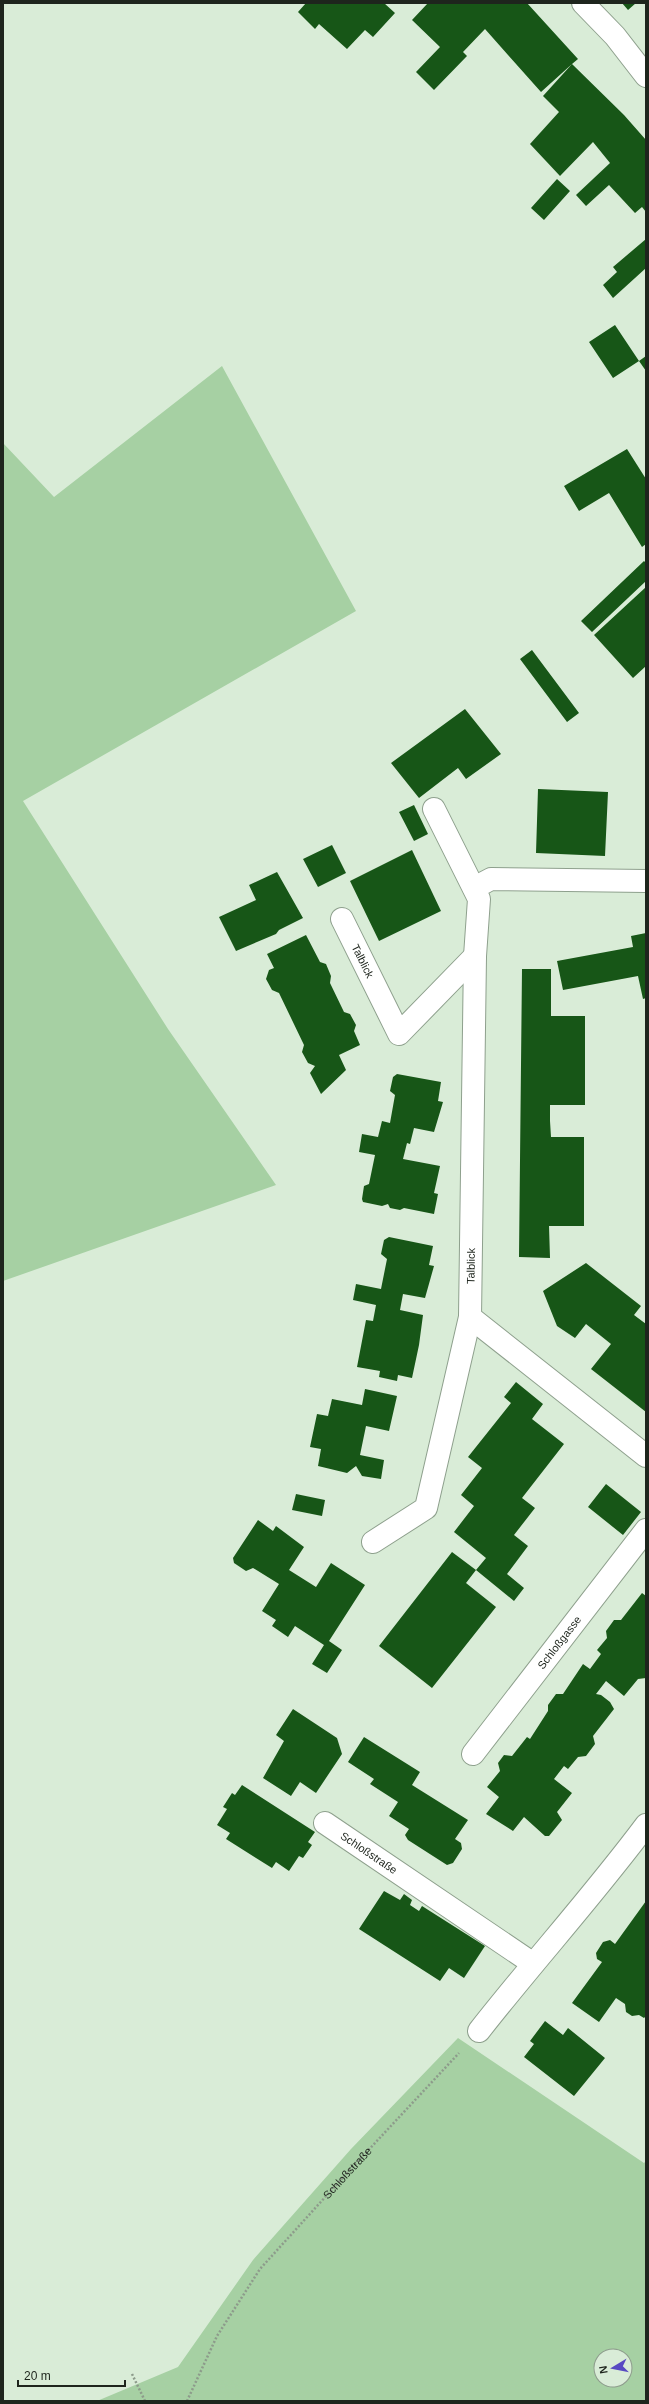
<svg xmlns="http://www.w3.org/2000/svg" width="649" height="2404" viewBox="0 0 649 2404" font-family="Helvetica,sans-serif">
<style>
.green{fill:#a6d0a3;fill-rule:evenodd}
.building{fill:#175617}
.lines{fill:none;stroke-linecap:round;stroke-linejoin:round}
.minor-casing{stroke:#8ea08d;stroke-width:24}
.path{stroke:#8d9b8b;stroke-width:2.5;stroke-dasharray:2 2;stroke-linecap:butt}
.minor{stroke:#fff;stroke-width:22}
.labels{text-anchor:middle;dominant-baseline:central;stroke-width:4;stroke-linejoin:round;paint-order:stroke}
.street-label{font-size:11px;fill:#1e251d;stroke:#d9ecd7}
</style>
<rect width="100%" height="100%" fill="#d9ecd7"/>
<path class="green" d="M222,366L356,611L23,801L168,1029L276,1185L3,1281V443L54,497Z
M458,2038L644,2163L646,2161V2401H97L178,2367L253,2260L351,2149ZM601,2356H625V2380H601Z"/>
<path class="building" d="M306,3H384L395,13L373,37L365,30L347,49L319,24L315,29L298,12Z
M428,3H527L578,59L572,64L624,115L646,140V212L642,207L635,213L609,185L586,206L576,195L610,163L593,142L560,176L530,144L559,112L543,96L572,64L541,92L485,29L463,52L467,56L434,90L416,72L440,47L412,20Z
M622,3H636L628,10Z
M557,179L570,191L544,220L531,208Z
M646,239V268L613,298L603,285L617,272L613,267Z
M615,325L639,361L613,378L589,342Z
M646,356V371L639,361Z
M627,449L646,479V544L642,547L609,493L579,511L564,486Z
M644,561L646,563V581L592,632L581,621Z
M646,587V666L633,678L594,635Z
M532,650L579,713L567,722L520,659Z
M465,709L501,754L466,779L458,768L419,798L391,763Z
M538,789L608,792L605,856L536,853Z
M414,805L428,834L414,841L399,812Z
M332,845L346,873L318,887L303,859Z
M412,850L441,911L379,941L350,881Z
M277,872L303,918L279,930L276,934L236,951L219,917L256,900L249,885Z
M646,933V998L643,999L638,976L563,990L557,961L633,947L631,936Z
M306,935L320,962L326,964L331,976L330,983L344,1012L350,1014L356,1025L354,1031L360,1045L339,1055L346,1070L321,1094L310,1073L315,1066L308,1063L302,1052L304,1045L279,993L272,990L266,979L269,970L274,968L267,954Z
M522,969H551V1016H585V1105H550V1121L551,1137H584V1226H549L550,1258L519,1257Z
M397,1074L441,1082L438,1101L443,1102L434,1132L414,1128L410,1144L407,1143L403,1159L440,1166L434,1193L438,1194L434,1214L404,1208L400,1210L390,1208L388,1204L382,1206L363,1202L362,1199L364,1186L369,1184L375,1155L359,1152L362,1134L378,1137L382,1121L390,1123L395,1095L390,1091L393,1077Z
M389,1237L433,1246L429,1265L434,1266L425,1298L403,1294L400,1310L423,1315L419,1345L412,1378L398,1375L397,1381L379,1377L380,1371L357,1367L366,1320L373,1321L376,1305L353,1300L356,1284L381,1289L387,1259L381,1254L384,1240Z
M586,1263L641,1306L634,1315L646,1324V1412L591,1369L611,1344L586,1324L575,1338L557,1326L543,1291Z
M516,1382L543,1404L532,1419L564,1444L522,1498L535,1508L514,1535L528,1546L507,1574L524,1588L514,1601L476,1570L486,1558L454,1532L474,1506L461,1495L482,1468L468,1457L511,1403L504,1397Z
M365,1389L397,1396L389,1431L366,1426L360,1455L384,1460L381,1479L362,1476L356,1466L347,1473L318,1466L321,1449L310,1447L317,1414L328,1416L332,1399L362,1405Z
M606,1484L641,1512L623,1535L588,1507Z
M296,1494L325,1500L322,1516L292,1510Z
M258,1520L273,1531L276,1526L304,1547L289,1570L316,1587L331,1563L365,1585L329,1641L342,1650L327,1673L312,1664L324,1645L295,1626L288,1637L272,1626L276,1620L262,1611L279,1584L253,1568L246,1571L234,1563L233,1558Z
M452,1552L476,1570L466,1583L496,1607L432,1688L379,1646Z
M642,1593L646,1596V1678L638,1679L624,1696L606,1681L596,1694L601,1695L610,1702L614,1709L593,1736L595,1744L586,1756L578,1757L568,1769L564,1766L554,1779L572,1793L557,1812L562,1820L549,1836H545L524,1817L513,1831L486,1814L499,1797L487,1787L500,1771L498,1763L504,1755L512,1756L527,1737L530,1739L548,1711V1705L556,1694H563L583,1664L590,1669L601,1654L597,1650L607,1638L606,1631L614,1620H621Z
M293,1709L337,1738L342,1754L316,1793L300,1782L291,1796L263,1778L284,1741L276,1735Z
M364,1737L420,1772L412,1785L468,1820L455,1839L461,1843L462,1849L453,1863L447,1865L408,1840L405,1835L409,1829L389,1816L398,1802L370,1784L374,1779L348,1762Z
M242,1785L315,1832L308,1842L312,1845L303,1858L299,1856L289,1871L276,1862L272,1868L226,1839L230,1833L217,1825L227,1809L223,1807L232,1793L235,1795Z
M384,1891L400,1900L404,1894L412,1900L410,1905L419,1911L422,1906L485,1946L464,1978L449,1968L440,1981L359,1929Z
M646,1901V2016L644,2018L639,2015L632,2016L626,2012L625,2004L616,1998L599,2022L572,2003L602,1962L597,1959L596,1953L603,1942L610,1940L615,1944Z
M545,2021L563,2035L568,2028L605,2058L574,2096L524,2057L534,2044L530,2041Z"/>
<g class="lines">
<g class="minor-casing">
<g id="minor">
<path d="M583,3L615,36L646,76"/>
<path d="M474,888L491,879L646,881"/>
<path id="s2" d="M342,919L399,1034L475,956"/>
<path d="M470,1317L646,1456"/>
<path id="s3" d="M373,1542L426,1508L470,1317L475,956L479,899L434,809"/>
<path id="s4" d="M473,1754L646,1530"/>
<path id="s5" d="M325,1823L532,1963"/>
<path d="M479,2031C533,1962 593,1896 646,1825"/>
</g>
</g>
<g class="path">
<path d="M132,2374L145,2401"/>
<path id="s1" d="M187,2401L217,2336L260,2269L347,2173L459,2053"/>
</g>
<use href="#minor" class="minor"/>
</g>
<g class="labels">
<g class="street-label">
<text stroke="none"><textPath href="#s2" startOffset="47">Talblick</textPath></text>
<text stroke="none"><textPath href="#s3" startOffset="310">Talblick</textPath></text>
<text stroke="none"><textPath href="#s4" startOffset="141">Schloßgasse</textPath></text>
<text stroke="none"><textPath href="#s5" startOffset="53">Schloßstraße</textPath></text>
<text stroke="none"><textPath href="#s1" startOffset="281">Schloßstraße</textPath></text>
</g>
</g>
<rect width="649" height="2404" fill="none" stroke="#1e251d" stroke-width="8"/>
<g transform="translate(613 2368) rotate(260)"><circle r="19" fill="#d9ecd7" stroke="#8e9c8d"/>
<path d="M0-3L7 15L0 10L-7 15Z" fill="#584ac2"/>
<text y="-6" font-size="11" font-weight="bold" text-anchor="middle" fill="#1e251d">N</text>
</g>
<path d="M18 2380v6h107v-6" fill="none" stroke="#1e251d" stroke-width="2"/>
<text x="24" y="2380" font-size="12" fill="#1e251d" stroke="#d9ecd7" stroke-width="3" paint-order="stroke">20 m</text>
</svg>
